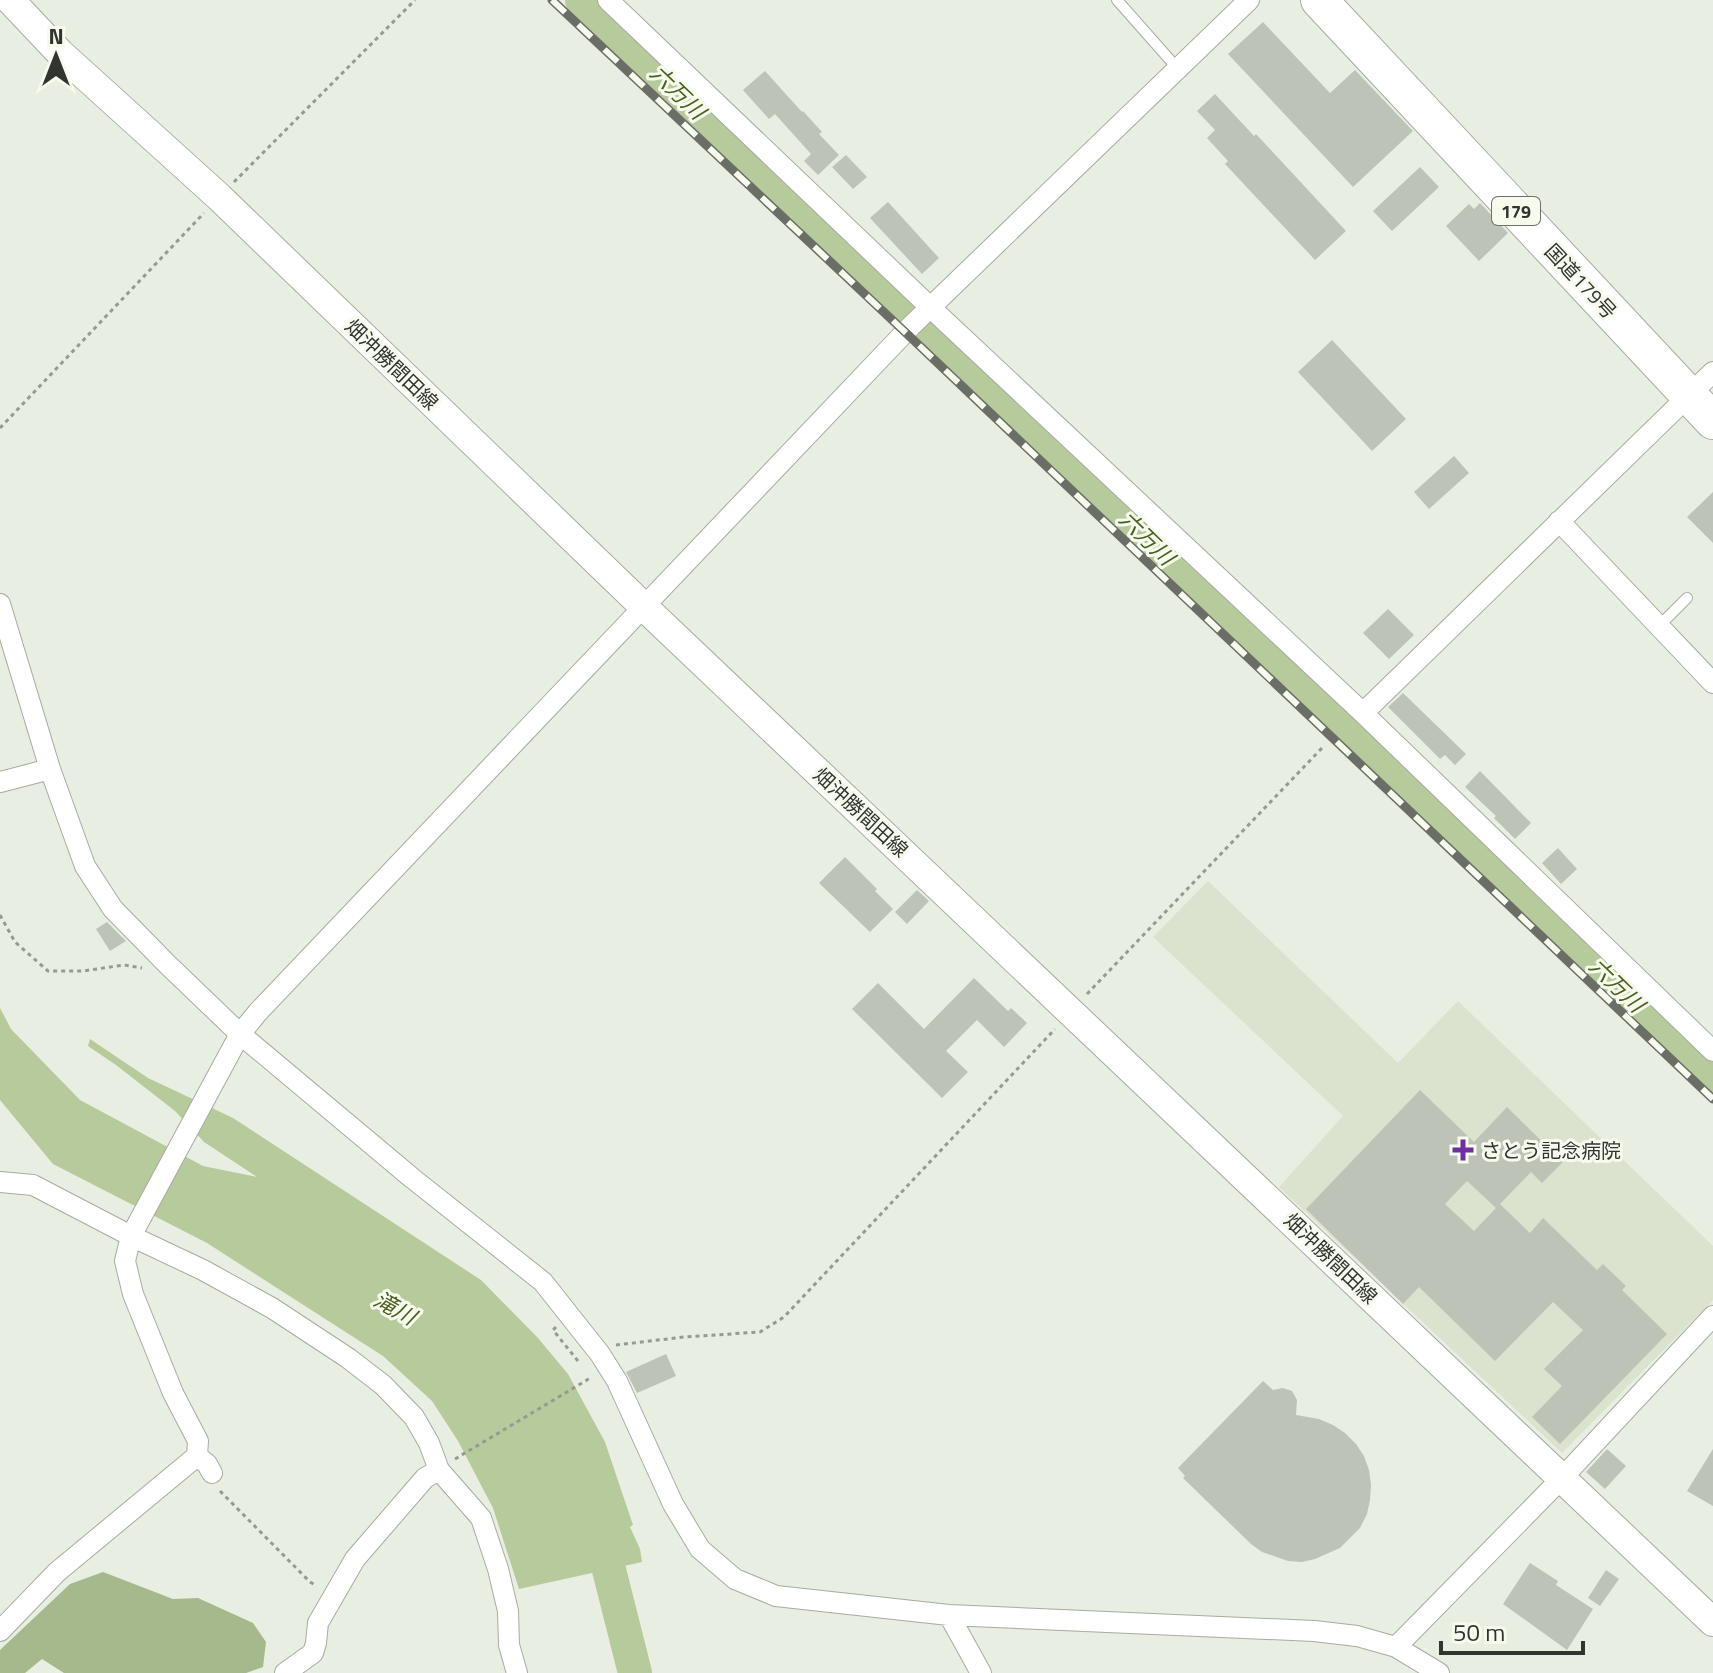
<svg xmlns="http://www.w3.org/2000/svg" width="1713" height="1673" viewBox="0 0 1713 1673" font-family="'Titillium Web','Noto Sans JP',sans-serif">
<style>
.built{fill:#dbe3cf}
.forest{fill:#a6b98c}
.water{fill:#b7ca9c}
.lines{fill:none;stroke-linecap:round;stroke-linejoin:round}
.river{stroke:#b7ca9c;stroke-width:34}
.building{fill:#bec3b7;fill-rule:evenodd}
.lane-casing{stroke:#a7aca0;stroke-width:12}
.street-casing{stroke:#a7aca0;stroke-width:22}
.secondary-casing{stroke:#a7aca0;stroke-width:30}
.highway-casing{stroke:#a7aca0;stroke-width:38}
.path{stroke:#969a91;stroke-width:3;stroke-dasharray:4 4;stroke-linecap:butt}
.lane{stroke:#fff;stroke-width:10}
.street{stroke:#fff;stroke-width:20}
.secondary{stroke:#fff;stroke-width:28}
.highway{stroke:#fff;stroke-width:36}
.rail-casing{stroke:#6b6e66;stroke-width:9}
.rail{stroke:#f6fbee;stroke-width:6;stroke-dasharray:18;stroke-linecap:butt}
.poi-dot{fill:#6f2da2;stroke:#f6fbee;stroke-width:3}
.labels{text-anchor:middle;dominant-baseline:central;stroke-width:6;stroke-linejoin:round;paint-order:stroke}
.shield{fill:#f6fbee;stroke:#6d7068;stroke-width:2}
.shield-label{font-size:18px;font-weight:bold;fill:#32342f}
.street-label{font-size:20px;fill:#32342f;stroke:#f6fbee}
.poi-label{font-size:20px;fill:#32342f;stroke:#f6fbee;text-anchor:start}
.water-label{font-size:22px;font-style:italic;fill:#4a601f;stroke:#f6fbee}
</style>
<rect width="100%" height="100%" fill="#e8eee1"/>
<path class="built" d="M1208,881L1398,1063L1458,1001L1713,1246V1300L1562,1453L1279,1187L1343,1116L1153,937Z"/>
<path class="forest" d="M103,1572L173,1599L198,1598L253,1623L266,1642L263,1667L246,1673H64L42,1659L25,1673H0V1650L70,1584Z"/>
<path class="water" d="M0,1008L11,1029L80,1100L203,1166L257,1177L204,1142L175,1111L116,1065L88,1046L90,1039L148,1078L233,1118L481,1280L538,1338L568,1374L605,1442L633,1525L630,1527L640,1549L642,1562L519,1589L493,1508L458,1441L432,1401L383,1356L207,1243L53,1164L0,1100Z"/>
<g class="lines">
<path class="river" d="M582,0L1349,727L1713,1076
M596,1527L604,1550L635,1673"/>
</g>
<path class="building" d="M1263,22L1330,93L1355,70L1413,131L1353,187L1228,54Z
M765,71L802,112L803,111L822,132L819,134L839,155L818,175L804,161L811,154L775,114L769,119L743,90Z
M1215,94L1254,136L1256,134L1346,231L1315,260L1225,164L1228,161L1207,138L1215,130L1197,111Z
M846,155L867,177L853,189L832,167Z
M1420,167L1439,187L1392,231L1373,211Z
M888,202L939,258L922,274L870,218Z
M1480,203L1508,233L1479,261L1446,226L1469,204L1474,209Z
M1332,340L1406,419L1372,451L1298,372Z
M1454,456L1469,473L1429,509L1414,492Z
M1713,492V543L1687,517Z
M1388,609L1414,635L1389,659L1363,633Z
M1403,693L1466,754L1455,765L1445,755L1440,759L1388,707Z
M1480,771L1531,823L1515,839L1494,818L1496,816L1465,787Z
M1558,848L1577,869L1561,884L1542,863Z
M845,857L877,889L875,891L893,909L870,932L819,883Z
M917,890L929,901L907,924L895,912Z
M107,922L126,941L110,951L96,929Z
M974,978L1008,1011L1011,1008L1027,1023L1004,1047L977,1020L946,1051L968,1072L942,1098L852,1009L878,983L924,1029Z
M1420,1090L1474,1142L1507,1107L1563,1162L1542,1183L1531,1172L1500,1204L1530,1233L1543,1218L1597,1270L1603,1264L1626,1286L1622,1290L1667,1334L1560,1444L1532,1417L1562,1386L1544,1369L1583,1330L1553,1302L1495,1361L1419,1287L1403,1304L1306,1209ZM1467,1181L1496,1208L1474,1231L1445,1204Z
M666,1354L676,1376L637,1393L626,1372Z
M1263,1381L1273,1390L1283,1388L1292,1391L1297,1400L1296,1415L1319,1419L1333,1425L1345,1433L1356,1444L1364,1456L1369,1470L1371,1485L1370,1500L1367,1514L1360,1528L1340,1548L1315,1559L1302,1562L1288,1561L1262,1552L1251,1544L1183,1478L1185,1476L1178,1468Z
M1607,1449L1626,1466L1605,1489L1586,1472Z
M1713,1449V1506L1687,1491Z
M1530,1563L1558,1581L1556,1585L1593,1609L1567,1650L1503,1604Z
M1606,1570L1619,1579L1600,1606L1588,1598Z"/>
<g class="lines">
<g class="lane-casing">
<path id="lane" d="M1117,0L1178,69
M1659,626L1687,598"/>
</g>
<g class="street-casing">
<path id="street" d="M608,0L931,308L1363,713L1713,1051
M1559,521L1713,683
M0,604L50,769L85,866L113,909L168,965L240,1034L412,1178L543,1282L600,1354L617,1381L673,1504L700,1549L735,1579L776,1596L949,1615L1314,1631L1357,1636L1396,1647L1439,1673
M1363,713L1713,372
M0,782L50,769
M0,1182L33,1185L131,1236L203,1270L272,1308L348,1358L383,1385L414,1417L429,1443L439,1470L481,1518L498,1569L508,1611L509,1645L517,1673
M197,1456L207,1464L212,1473
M949,1615L981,1673
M0,1631L57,1572L197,1456L198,1441L173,1393L133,1294L125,1261L131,1236L240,1034L258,1012L911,326L1249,0
M1396,1647L1562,1478L1713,1316
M285,1673L313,1653L316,1643L318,1623L355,1559L425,1478L439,1470"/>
</g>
<g class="secondary-casing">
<path id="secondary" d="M10,0L61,54L219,197L644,607L1713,1622"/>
</g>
<g class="highway-casing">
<path id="highway" d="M1319,0L1713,421"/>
</g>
<path class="path" d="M234,182L415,0
M0,428L204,213
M0,915L15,942L48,971H83L124,965L142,968
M1087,994L1322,748
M556,1327L553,1330L578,1361
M616,1345L684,1337L760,1332L784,1317L1055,1029
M455,1459L587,1380L591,1376
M220,1491L310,1582L317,1586"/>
<use href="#lane" class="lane"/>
<use href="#street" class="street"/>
<use href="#secondary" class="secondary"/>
<use href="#highway" class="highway"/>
<g class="rail-casing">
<path id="rail" d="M552,0L905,332L1713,1099"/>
</g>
<use href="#rail" class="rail"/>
</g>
<path class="poi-dot" d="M1459 1138h8v8h8v8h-8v8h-8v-8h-8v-8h8z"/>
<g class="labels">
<rect class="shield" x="1492" y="197" width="48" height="28" rx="6"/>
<g class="shield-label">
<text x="1516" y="211">179</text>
</g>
<g class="street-label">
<text transform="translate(1581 281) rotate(47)">国道179号</text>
<text transform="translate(392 364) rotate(44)">畑沖勝間田線</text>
<text transform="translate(861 812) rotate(43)">畑沖勝間田線</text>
<text transform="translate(1331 1258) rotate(44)">畑沖勝間田線</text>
</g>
<g class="poi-label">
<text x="1481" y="1150">さとう記念病院</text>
</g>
<g class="water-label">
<text transform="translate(678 92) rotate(44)">六万川</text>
<text transform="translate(1147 538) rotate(44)">六万川</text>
<text transform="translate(1617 985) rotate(44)">六万川</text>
<text transform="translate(395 1308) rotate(29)">滝川</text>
</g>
</g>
<g transform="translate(56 56)" stroke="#f6fbee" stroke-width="6" paint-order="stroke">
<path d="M0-6L14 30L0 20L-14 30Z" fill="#32342f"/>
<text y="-12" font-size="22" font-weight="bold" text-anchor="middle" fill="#32342f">N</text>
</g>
<path d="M1441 1641v12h142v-12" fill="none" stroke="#32342f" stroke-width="4"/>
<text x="1453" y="1641" font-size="24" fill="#32342f" stroke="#f6fbee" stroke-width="6" paint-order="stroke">50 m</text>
</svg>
